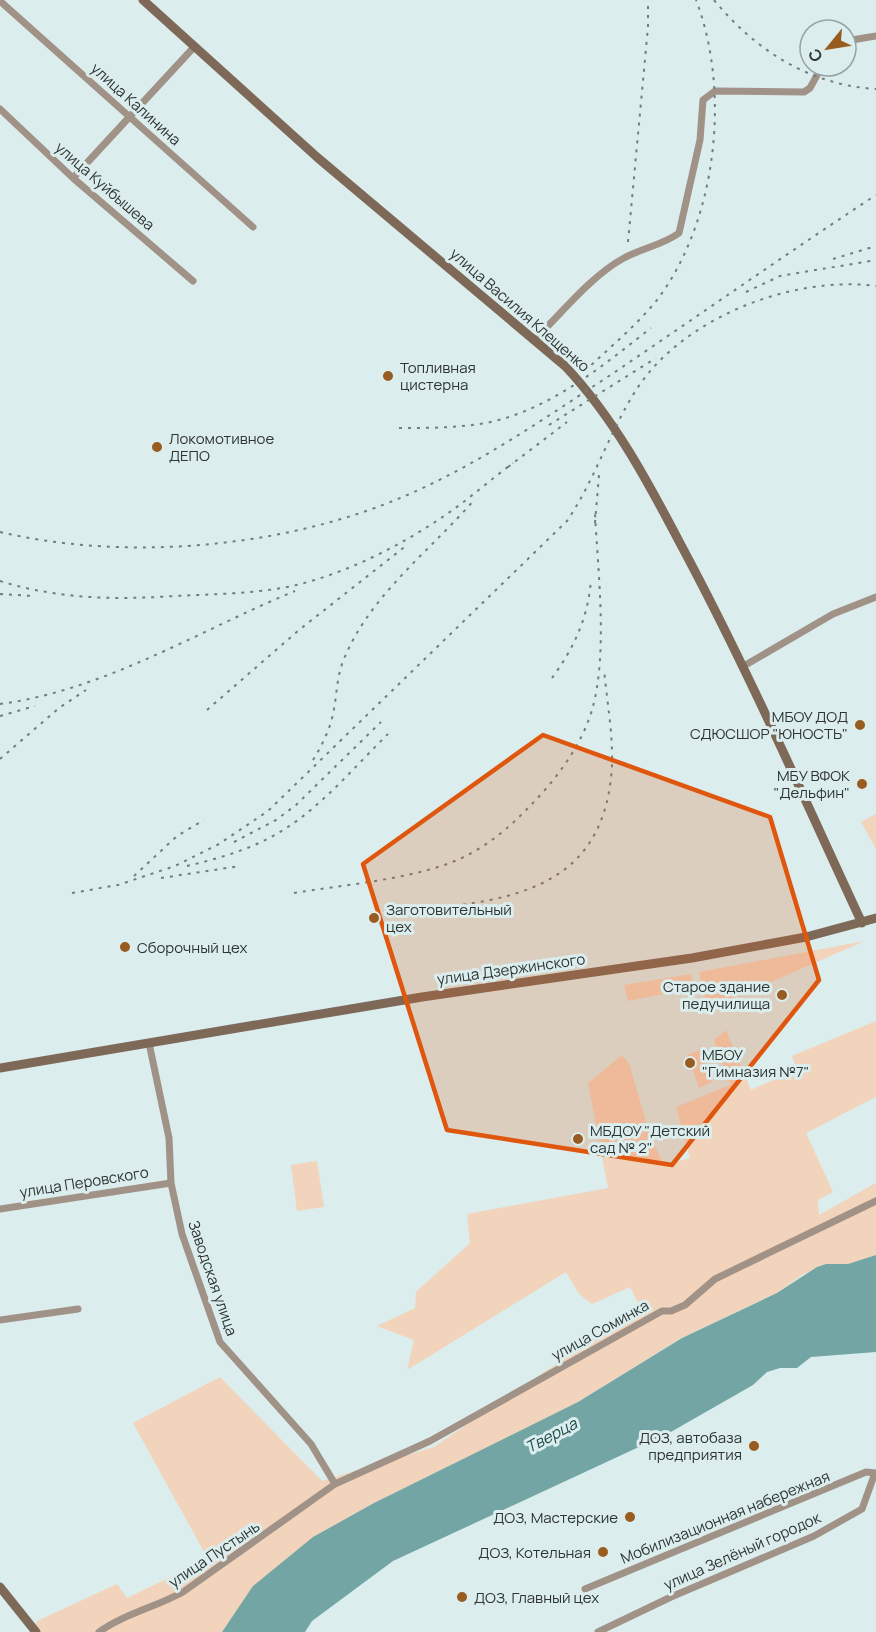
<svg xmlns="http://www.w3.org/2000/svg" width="876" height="1632" viewBox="0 0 876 1632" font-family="Manrope,sans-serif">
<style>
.green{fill:#f2d4bc}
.water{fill:#72a5a4}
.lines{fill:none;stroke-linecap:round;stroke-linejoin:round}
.street{stroke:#a19287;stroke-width:7}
.secondary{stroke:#7e6958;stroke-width:9}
.rail{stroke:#727e7d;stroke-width:2;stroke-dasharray:3 6;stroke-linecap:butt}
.marked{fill:#df570e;fill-opacity:0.2;stroke:#df570e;stroke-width:4.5;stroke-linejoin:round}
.poi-dot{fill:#995c20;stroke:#dbedec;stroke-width:2}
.labels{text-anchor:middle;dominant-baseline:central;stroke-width:6;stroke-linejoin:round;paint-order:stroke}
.street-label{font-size:15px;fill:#2e3535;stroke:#dbedec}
.poi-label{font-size:15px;fill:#2e3535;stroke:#dbedec;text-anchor:start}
.water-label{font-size:16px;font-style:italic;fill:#1c4b4a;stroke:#dbedec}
</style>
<rect width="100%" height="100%" fill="#dbedec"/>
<path class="green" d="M876,814V849L861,822Z
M865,941L715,1006L705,998L699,972Z
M691,974L694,988L628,1001L624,985Z
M876,1021V1097L806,1133L833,1192L818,1200L819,1215L876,1183V1255L848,1264H826L802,1275L777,1293L681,1338L578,1402L374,1503L313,1537L232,1617L222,1632H34L37,1621L117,1584L127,1598L208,1559L133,1423L220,1377L322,1481L434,1447L640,1307L630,1287L592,1304L579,1294L566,1272L407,1370L414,1340L377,1326L415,1308L416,1292L470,1243L467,1214L608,1188L588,1083L622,1055L629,1063L651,1138L664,1165L690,1158L676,1107L730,1085L714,1040L726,1030L751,1090L797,1069L792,1056Z
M700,1050L712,1082L699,1088L687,1055Z
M317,1161L324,1207L297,1211L291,1165Z"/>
<path class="water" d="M876,1255V1352L811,1357L797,1368H780L767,1372L753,1385L669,1433L393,1561L312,1621L305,1632H222L253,1586L313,1537L374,1503L578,1402L682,1338L777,1293L817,1267L826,1264H848Z"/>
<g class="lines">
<path class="street" d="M0,1L253,227
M846,41L876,36
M0,109L73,178L193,281
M73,178L195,46
M534,340C561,314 592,275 624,258C642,248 663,245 679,233L700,140L703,100L715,91L804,92L810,88L822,66
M742,667L833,614L876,597
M149,1043L169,1138L171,1183L182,1234L220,1342L311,1444L335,1484
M0,1209L171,1183
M0,1320L78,1309
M585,1589L866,1472L876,1473
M99,1632C124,1614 156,1607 183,1592L335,1484L430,1441L662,1311H671L685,1305L715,1279L876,1201
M598,1632L671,1597L814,1536L862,1509L875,1473"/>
<path class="secondary" d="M143,0L318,158L565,366C614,418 648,482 681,545C747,668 803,796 862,923
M0,1068L422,997L692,958L806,937L876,918
M0,1587L36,1632"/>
<path class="rail" d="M714,0C756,51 810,85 876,89
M628,242L648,27V0
M833,259L876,246
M746,292L780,276L876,260
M585,371C609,348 636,326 657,300C717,221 731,91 696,0
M549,425L656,358
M399,428C428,428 457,428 486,423C550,410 601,367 651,328
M508,467L567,422
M595,523L599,475
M0,532C120,560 265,549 380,506C463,475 536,424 609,376C698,316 786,254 876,195
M0,581C58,599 114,600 175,596C214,594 254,594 292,586C345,574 400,546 444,516C468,500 490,480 513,463
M0,594L32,596
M552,678C574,648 588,618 591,580
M0,704C105,690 198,631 295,591
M207,710L299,630L407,545
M0,716L35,706
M0,759L59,708L86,690
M313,760C323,744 331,727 334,709C337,692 337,675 344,659C370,595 431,550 475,499
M234,842L276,820L296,805L381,722
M187,866C212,860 238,853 261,842C312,819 349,772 388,734
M134,876L177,836L204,820
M161,878L240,866
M72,893L118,885L175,866L219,844L268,811L567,521C594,481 608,436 633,395C678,319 791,275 876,286
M294,893C343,885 403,880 450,863C481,851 506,831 528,808C555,781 581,747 592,710C608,655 598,572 595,514
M445,907C529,897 600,877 611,778C615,743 607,704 604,669"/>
</g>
<path class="marked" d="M543,735L770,817L819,980L672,1165L447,1130L363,864Z"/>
<g class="poi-dot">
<circle cx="388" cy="376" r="6"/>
<circle cx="157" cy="447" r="6"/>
<circle cx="860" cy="725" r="6"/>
<circle cx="862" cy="784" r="6"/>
<circle cx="374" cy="918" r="6"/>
<circle cx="125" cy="947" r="6"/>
<circle cx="782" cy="995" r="6"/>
<circle cx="690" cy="1063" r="6"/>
<circle cx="578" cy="1139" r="6"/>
<circle cx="754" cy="1446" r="6"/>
<circle cx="630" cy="1517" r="6"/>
<circle cx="603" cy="1552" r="6"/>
<circle cx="462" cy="1597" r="6"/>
</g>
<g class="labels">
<g class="street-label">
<text transform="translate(136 104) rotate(42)">улица Калинина</text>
<text transform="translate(105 186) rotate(41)">улица Куйбышева</text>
<text transform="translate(520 310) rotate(41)">улица Василия Клещенко</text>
<text transform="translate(511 969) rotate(-8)">улица Дзержинского</text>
<text transform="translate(84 1182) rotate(-9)">улица Перовского</text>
<text transform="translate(213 1278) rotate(71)">Заводская улица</text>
<text transform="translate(600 1330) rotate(-29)">улица Соминка</text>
<text transform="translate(725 1517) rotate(-22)">Мобилизационная набережная</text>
<text transform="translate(742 1551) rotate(-24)">улица Зелёный городок</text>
<text transform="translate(214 1554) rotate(-34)">улица Пустынь</text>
</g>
<g class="poi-label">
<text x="400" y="367">Топливная<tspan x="400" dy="17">цистерна</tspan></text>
<text x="169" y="438">Локомотивное<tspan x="169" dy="17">ДЕПО</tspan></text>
<text x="848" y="716" text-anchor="end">МБОУ ДОД<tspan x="848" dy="17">СДЮСШОР "ЮНОСТЬ"</tspan></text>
<text x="850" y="775" text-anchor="end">МБУ ВФОК<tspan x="850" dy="17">"Дельфин"</tspan></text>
<text x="386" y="909">Заготовительный<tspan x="386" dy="17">цех</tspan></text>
<text x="137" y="947">Сборочный цех</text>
<text x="770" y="986" text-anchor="end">Старое здание<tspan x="770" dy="17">педучилища</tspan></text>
<text x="702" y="1054">МБОУ<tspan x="702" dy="17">"Гимназия №7"</tspan></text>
<text x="590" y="1130">МБДОУ "Детский<tspan x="590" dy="17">сад № 2"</tspan></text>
<text x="742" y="1437" text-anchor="end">ДОЗ, автобаза<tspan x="742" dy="17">предприятия</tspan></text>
<text x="618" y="1517" text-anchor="end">ДОЗ, Мастерские</text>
<text x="591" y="1552" text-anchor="end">ДОЗ, Котельная</text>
<text x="474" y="1597">ДОЗ, Главный цех</text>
</g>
<g class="water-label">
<text transform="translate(551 1435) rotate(-28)">Тверца</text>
</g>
</g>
<g transform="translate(828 48) rotate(240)"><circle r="28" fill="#dbedec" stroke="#96a3a3" stroke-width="1.5"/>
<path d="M0-4.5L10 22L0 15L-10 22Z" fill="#995c20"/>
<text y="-9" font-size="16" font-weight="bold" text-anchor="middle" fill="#2e3535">С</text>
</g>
</svg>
